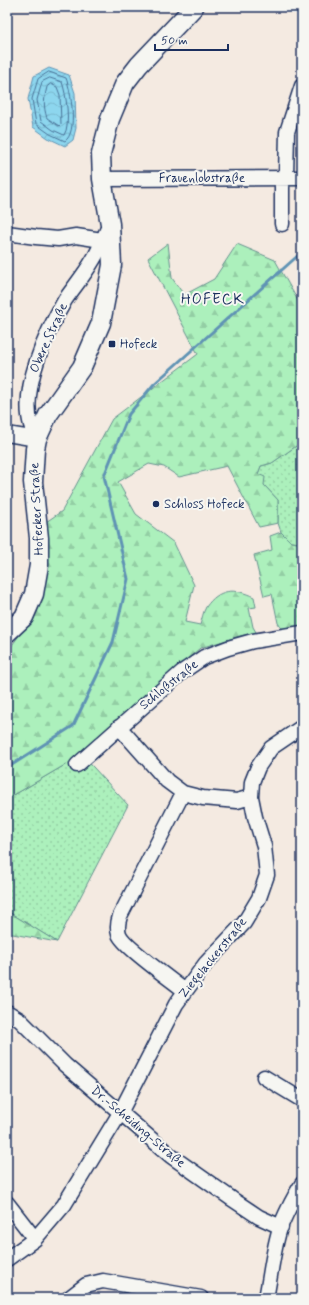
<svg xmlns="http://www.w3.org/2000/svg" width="309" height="1305" viewBox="0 0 309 1305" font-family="Mynerve,sans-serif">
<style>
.grass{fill:url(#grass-dots);stroke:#64908d}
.forest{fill:url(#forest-firs);stroke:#64908d}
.water{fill:url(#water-waves);stroke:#5f93b4}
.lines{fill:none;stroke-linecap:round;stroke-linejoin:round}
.shore{stroke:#497298;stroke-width:1}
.stream{stroke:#5f93b4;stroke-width:3}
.minor-casing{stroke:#1b2f5e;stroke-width:17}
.major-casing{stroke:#1b2f5e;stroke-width:21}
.minor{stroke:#f6f6f2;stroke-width:14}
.major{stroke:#f6f6f2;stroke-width:18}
.poi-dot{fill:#1b2f5e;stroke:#f6f6f2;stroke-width:1.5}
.labels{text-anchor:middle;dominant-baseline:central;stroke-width:4;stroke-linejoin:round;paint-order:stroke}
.street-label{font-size:13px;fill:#1b2f5e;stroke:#f6f6f2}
.poi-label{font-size:13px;fill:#1b2f5e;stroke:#f6f6f2;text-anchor:start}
.quarter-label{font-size:15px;letter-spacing:1px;fill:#1b2f5e;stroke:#f6f6f2}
</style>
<defs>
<pattern id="grass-dots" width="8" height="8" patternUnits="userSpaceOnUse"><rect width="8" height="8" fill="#acf0bc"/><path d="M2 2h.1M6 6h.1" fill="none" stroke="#93cea4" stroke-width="1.8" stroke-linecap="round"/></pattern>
<pattern id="forest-firs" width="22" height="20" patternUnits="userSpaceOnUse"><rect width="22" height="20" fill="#acf0bc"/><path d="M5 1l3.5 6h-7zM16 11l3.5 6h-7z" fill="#93cea4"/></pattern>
<pattern id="water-waves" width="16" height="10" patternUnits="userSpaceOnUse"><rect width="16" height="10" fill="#8dd6ee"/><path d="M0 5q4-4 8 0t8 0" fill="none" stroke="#79b8ce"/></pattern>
</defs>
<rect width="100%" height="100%" fill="#f4eae1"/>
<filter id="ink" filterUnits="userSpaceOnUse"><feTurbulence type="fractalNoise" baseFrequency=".025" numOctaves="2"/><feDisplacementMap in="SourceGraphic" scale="8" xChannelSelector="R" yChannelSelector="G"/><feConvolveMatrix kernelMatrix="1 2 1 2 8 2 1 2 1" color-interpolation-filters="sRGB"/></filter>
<g filter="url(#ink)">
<path class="grass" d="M299,444L302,447V540L298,543L291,542L281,532L278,523V500L264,485L258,474L261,466L272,463Z
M82,755L128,805L57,942L7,911V799Z"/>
<path class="forest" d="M168,243L172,278L184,295L214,279L237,244L275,260L302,308V447L299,444L272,463L261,466L258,474L265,477L264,485L278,500V523L259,527L227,466L179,477L164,467L149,464L118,482L136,514L174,543L194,585L185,622L200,625C202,619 203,612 206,607C219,588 235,588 254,597L256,607L249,608L253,627L256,632L240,636L200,648L110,727L82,755L7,799V652L37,611L46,573V522L62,511L112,419L198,354L148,258Z
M281,532L291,542L298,543L302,540V626L282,629L278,623L272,594L264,596L254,555L272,550L270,536Z
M7,911L57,942L7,933Z"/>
<path class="water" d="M49,68L69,75L75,93L76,128L73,140L65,146L48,138L33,127L28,99L34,76Z"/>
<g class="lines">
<path class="shore" d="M49,72L66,78C71,91 78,132 65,141L50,134L36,124L32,99L38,79Z
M50,78L62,82C66,93 71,125 64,135L53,130L41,121L37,100L42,82Z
M51,84L57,87L60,95L61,124L59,126L47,118C43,106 44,99 47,87Z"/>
<path class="stream" d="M7,768L73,726L113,642L128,579L104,476L129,414L154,384L302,252"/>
<g class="minor-casing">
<path id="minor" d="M282,178V224
M286,178L287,132L302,86
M102,179L302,178
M7,233L36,237L58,239L76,236L102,240
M7,434L37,439
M37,439C35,434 32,430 31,425C20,389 47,331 65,300C74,287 85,274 93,260C100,249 104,236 110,224
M119,727L167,781L183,793L203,798L237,801L251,797
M77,765L182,672L204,657L228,648L253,641L302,633
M183,793L120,916C118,922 117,928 119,934C123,946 173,981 185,991
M7,1012L20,1020L65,1065L171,1156L232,1199L259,1217L281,1227
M264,1077L302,1100
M7,1203L35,1239
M7,1259L35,1239L64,1205L120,1113L176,1004L206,963L244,923L259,898L267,875L264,846L255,817L251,797L252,782L258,767L271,748L302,727
M69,1298L86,1285L103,1281L201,1298
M266,1298C271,1274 273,1248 281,1225C287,1211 294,1197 302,1184"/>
</g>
<g class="major-casing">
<path id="major" d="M7,633L24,617L34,594L39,565V538L33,482L35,449L37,439L48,415L82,367L101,323L112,265L110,224L102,179L101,154L110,119L125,83L139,65L194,7"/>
</g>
<use href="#minor" class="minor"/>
<use href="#major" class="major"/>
</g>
</g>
<g class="poi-dot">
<rect x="108" y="340" width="8" height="8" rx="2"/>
<circle cx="156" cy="504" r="4"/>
</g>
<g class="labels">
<g class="street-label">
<text x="202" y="178">Frauenlobstraße</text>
<text transform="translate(49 338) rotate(-66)">Obere Straße</text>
<text transform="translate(37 509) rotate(-93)">Hofecker Straße</text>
<text transform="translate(169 685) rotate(-39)">Schloßstraße</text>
<text transform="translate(213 958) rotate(-51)">Ziegelackerstraße</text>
<text transform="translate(138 1127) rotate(40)">Dr.-Scheiding-Straße</text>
</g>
<g class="poi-label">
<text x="120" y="344">Hofeck</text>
<text x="164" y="504">Schloss Hofeck</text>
</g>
<g class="quarter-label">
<text x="213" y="300">HOFECK</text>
</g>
</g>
<rect width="309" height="1305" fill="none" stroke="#f6f6f2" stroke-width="24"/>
<rect x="12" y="12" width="285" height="1281" fill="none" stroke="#1b2f5e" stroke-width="1.5" filter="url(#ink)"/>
<path d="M155 44v6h73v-6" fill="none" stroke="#1b2f5e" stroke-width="2"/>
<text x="161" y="44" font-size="12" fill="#1b2f5e" stroke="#f6f6f2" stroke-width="3" paint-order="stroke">50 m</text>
</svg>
